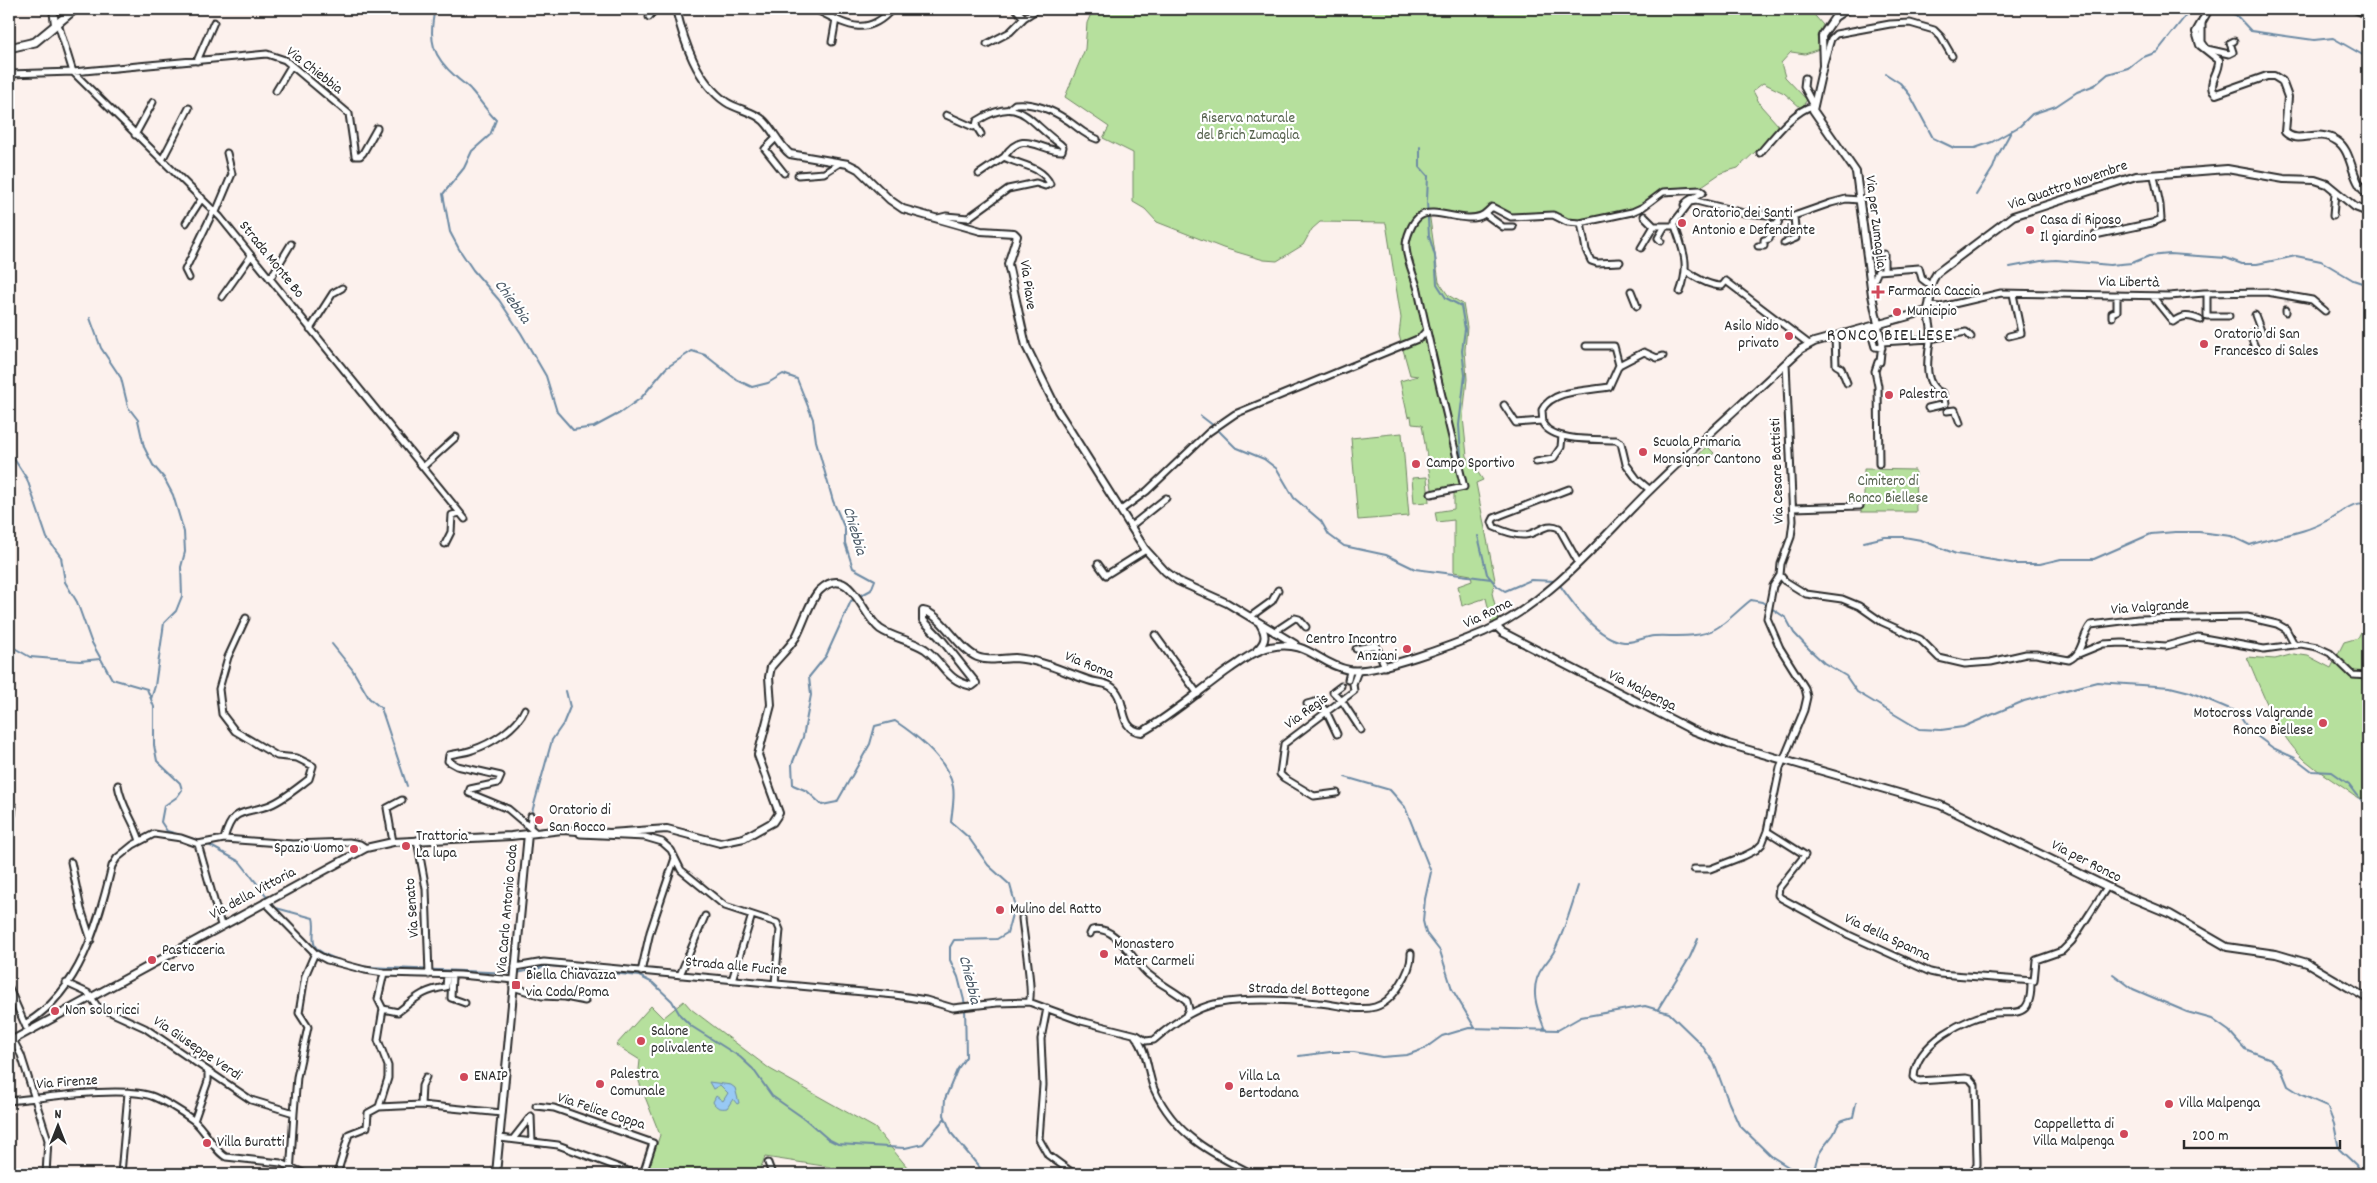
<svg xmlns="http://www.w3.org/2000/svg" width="2377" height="1183" viewBox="0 0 2377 1183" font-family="Dekko,sans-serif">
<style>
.green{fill:#b6e09d;stroke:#708664}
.water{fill:#98c9f4;stroke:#6c8aa4}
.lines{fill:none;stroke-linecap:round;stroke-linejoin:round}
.stream{stroke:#6c8aa4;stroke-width:2}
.minor-tunnel{stroke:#d2c9c6;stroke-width:5;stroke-dasharray:5 2.5;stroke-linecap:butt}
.minor-casing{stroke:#2b2b2b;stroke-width:9}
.tertiary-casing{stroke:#2b2b2b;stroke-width:10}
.secondary-casing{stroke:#2b2b2b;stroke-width:11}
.minor{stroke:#fff;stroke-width:5}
.tertiary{stroke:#fff;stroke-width:6}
.secondary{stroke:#fff;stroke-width:7}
.poi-dot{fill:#d1495b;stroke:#fff;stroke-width:2}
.labels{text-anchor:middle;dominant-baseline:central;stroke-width:4.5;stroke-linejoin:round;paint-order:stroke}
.street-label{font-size:15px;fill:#2b2b2b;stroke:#fff}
.park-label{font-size:15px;fill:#55614d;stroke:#fff}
.poi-label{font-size:15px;fill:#2b2b2b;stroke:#fff;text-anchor:start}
.water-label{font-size:16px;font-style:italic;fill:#4c5a67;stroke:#fff}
.quarter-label{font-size:18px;letter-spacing:1px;fill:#2b2b2b;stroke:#fff}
</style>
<rect width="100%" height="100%" fill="#fcf1ed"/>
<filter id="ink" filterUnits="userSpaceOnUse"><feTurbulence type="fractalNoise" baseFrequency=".02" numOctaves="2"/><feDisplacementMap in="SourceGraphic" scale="10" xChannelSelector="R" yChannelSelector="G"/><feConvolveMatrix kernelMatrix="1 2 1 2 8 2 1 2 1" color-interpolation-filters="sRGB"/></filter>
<g filter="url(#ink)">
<path class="green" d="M1093,9H1809L1823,25L1817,36L1819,49L1805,54L1791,52L1781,63L1785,77L1807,100L1801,108L1784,93L1763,83L1753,91L1761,106L1778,125L1774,134L1738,168L1721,173L1699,188L1664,190L1631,211L1581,221L1568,220L1554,214L1511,215L1497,207C1471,217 1456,216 1429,212L1439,282L1448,295L1463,304L1467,327L1465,350L1467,379L1463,417L1467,456L1483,480L1476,483L1495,580L1492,593L1499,621L1492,624L1486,598L1462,606L1458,586L1472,581L1471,575L1454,572V520L1437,522L1435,512L1454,509V492L1433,495L1422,425L1412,424L1411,416L1408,417L1400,381L1418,376L1410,375L1399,335L1401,318L1386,223L1320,222L1312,229L1303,245L1277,261L1264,260L1223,248L1157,222L1145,209L1133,202V153L1103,138L1109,127L1065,97L1085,49L1087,23Z
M1402,433L1409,516L1358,520L1351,438Z
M1707,446L1714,453L1701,466L1694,460Z
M1864,469L1915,470L1916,512H1861V499H1864Z
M1427,477L1429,502L1414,503L1412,478Z
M2368,617V799L2358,798C2341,785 2321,774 2305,760C2276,734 2262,691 2247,657L2275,659L2294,654L2308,656L2331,668L2344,642L2358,638Z
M684,1001L691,1009L770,1069L875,1128L912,1173L848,1174L830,1167L765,1157L759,1172L755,1174H661L648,1170L660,1135L638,1079L640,1060L616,1045L651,1006L663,1018Z"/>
<path class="water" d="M709,1082L731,1085L735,1088L739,1103L737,1104L733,1099L727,1108C721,1109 716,1108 713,1102L716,1096L723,1101L728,1093L720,1085L713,1089Z"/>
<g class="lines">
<path class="stream" d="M435,9C428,40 432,56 456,77C461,82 467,85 471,90C480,100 486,110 496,120L490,135L472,151L464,168L443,194L450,232L459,249L473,270L499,300L521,333L546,376L557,412L573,430L594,427L620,413L641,398L666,368L692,351L705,355L737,380L752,387L768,383L783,374L797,379L813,419L816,441L833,501L845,529V543L853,568L875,580L871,590L851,601L826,656L809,677L811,695L803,737L792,764L793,785L807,791L822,805L837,802L870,744L875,726L895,721C916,735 948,760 953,787C955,797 952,811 951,822L969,838L988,865L1010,885L1015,903L1007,933L997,939L954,940L950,947V960L958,977L965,1004L966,1057L957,1070L945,1099L944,1115L952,1134L985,1174
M2219,9L2236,15L2251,31L2314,40L2333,38L2368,58
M1886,74L1900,83L1910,95L1933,138L1954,148H1975L1992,142L2020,126L2032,114L2056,106L2077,92L2095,85L2108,74L2128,68L2141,58L2157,52L2191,9
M1420,147V167L1428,176L1427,200
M1976,195L1993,168L1997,157L2012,130
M1427,202L1429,236L1435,256L1437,284L1446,298L1461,306L1465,329L1462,351L1465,375L1459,425L1462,469
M2010,267L2041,261L2056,260L2110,265L2132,263L2149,256L2170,254L2226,258L2242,264H2257L2296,256L2321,261L2353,280L2368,285
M90,318L101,348L121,378L128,407L138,420L144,447L153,465L164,478L173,495L184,532L185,552L181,567L182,596L176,611L164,623L155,686L151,699
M1201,416L1214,426
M1217,429L1235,447L1264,459L1277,469L1294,498L1321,521L1329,535L1344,546L1386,555L1415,569L1491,579L1497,586L1505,591L1531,580L1556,581
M9,451L27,479L47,538L61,557L65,582L77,602L91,641L112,679L147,689L154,707V745L157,761L180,783L182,790L177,797L164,806L161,822L167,831L203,842
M1463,473L1466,480
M1478,536L1487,574L1491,579
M1864,542L1885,537H1904L1921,540L1956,554L2017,564H2040L2061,559H2094L2151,534L2175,532H2199L2231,536L2250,545C2276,536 2303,534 2326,521C2343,513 2349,502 2368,503
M1559,584C1573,604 1597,639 1624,642C1636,643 1643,637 1654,636C1673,635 1697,639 1715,629C1728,622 1739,609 1751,600L1762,602L1786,618L1794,633L1810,650L1824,663L1846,676L1857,692L1919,729L1941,730L1963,727L2024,701L2097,682L2170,687L2190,692L2237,712L2249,730L2273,748L2295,758L2312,771L2332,772L2349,784L2368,809
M332,644L352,669L369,698L381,708L407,786
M9,645L30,657L80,661L100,659
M1345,777L1390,790L1405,807L1431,872L1425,899L1423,921L1426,933L1440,951L1452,989L1475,1028
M532,812L552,740L563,724L570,707L566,691
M207,844L240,862L276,908L313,918C316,927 311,938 315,946C321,957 355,965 367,967L512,973
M517,973L549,966L639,976L653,983L672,1001L680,1015L691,1026L740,1057L753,1069L772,1096L805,1119L828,1139L838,1144L905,1148L923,1144L945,1118
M2113,974L2133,989L2187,1012L2212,1019L2229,1031L2245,1049L2271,1059L2281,1069L2288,1086L2302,1095L2327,1106L2334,1124L2339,1149L2356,1165L2360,1174
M1658,1009L1690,957L1698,939
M1545,1030C1537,1010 1528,987 1543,967C1548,960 1554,954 1557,945C1566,926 1572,905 1578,886
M1299,1056L1330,1052H1354L1382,1057L1407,1055L1424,1049L1442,1036L1469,1028L1558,1030L1581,1017L1645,1006L1669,1013L1701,1044L1714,1063L1729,1103L1739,1125L1771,1156L1790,1168L1813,1174
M1814,1174C1816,1154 1821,1150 1833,1135C1836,1131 1837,1124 1841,1121C1844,1119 1849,1118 1853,1117L1856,1103"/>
<path class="minor-tunnel" d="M2286,310L2287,300"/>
<g class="minor-casing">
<path id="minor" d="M815,9C845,24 866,39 892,9
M1016,9L1024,18
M649,17L655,9
M2202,20V42L2207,49L2229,54L2233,52L2230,43L2234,41
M55,24L59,27L73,72L220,217L465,519
M832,42L836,19
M987,44L1010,32L1024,18L1038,9
M197,61L214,22
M1823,66L1831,39L1836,34L1890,24L1910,23L1934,30L1941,37L1952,56
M9,74L73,72L267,54L285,60L349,114L355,156H360L363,153L377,128
M1805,78L1804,87L1813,104
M276,91L291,66
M1009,109L1015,104C1032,102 1053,110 1067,120C1078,127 1084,135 1097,139
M946,115L973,127L976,126
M976,126L981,134
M135,135L153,102
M776,138L765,149L784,173
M1760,153C1772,139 1794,110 1813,106
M162,160L189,108
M979,174L1004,157
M798,175L824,173L840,163
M216,212L232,174L227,153
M1485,214L1503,227H1513
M1644,216L1654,226
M2333,216L2335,193
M938,218L946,216L968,218L1008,189L1036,183L1045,186L1050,184C1042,166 1019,165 1004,157C1023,128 1039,151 1062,151L1063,147L1060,144C1026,120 1021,94 977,121L976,126
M186,223L202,198
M1581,223L1586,250L1591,261L1597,263L1620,262
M1654,226H1675
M2095,235L2152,223L2161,219L2160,205L2154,176
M1661,241L1658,238L1665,226
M1784,243L1796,238L1794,217
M1758,246H1764V240L1769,239L1773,224H1778L1780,216
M1641,248L1654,226
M1884,270V254
M1686,271C1696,278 1709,286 1722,286L1726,281L1809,344
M189,278L185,270L214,210
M270,279L291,244
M1871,287L1878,271L1919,268L1922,279L1930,285
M1631,291L1637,306
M1680,292C1690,265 1684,252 1675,226V221L1690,202L1696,201L1744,213L1791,217L1831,203L1846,199L1859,200
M2207,293V316H2229
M2152,296L2173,322C2182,315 2189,315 2200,320
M222,297L251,256
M1929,306L1941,307L2001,293L2169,296L2204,293L2267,292L2312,300L2325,311
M1927,311C1929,318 1932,326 1931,334C1929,352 1920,386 1943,393L1945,404L1928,408
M2286,312V310
M2112,317V313L2117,311V295
M1878,324L1882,342L1880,362H1878L1875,371L1878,386L1879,464
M310,329L333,293L342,288
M1835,336L1836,365L1841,368L1847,383
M2009,336L2021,333L2013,294
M1873,340L1875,347L1882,348
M1882,342L1930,339L1966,332L1971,337
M1586,346H1614L1619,365L1609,387C1589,391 1552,389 1542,410L1543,424C1554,442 1596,439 1616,440L1621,443L1626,464L1637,479L1650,490
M2255,347L2250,335L2261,331L2255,315
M1619,365L1644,352L1657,358L1663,356
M1504,405L1516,423L1542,421
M1947,411L1955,410L1960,423
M1536,462L1553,459L1561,447L1562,436
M423,467L456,437
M1569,489L1501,515L1494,518L1492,522L1494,527C1503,531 1515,536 1525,535C1538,534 1546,521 1559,528L1578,562
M1431,494L1464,487C1448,422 1432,356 1418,290C1415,277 1406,260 1406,246C1406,238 1412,221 1420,216C1434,206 1466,225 1483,215C1486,213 1489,210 1492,207L1511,217L1553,215L1567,222L1580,223L1632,212L1643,207L1663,192L1700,190L1703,192C1697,198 1689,197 1684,205L1685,207
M1793,508L1860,506
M1121,510L1147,491L1209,432L1235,414L1408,343L1420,338L1426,331
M1131,526L1166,498
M445,544L451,532L452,515L460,513
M1098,564L1106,575L1146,550
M1780,575L1785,581L1806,594L1842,599L1859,606L1882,622L1920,639L1939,658L1965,664L1991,662L2026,654H2036L2069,660C2083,654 2082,635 2091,625L2138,619L2247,617L2277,624L2286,629L2294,644
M1250,617L1272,601L1278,590
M1274,632L1295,618L1299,619L1306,627
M1155,635L1198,694
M1356,649L1376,645L1385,667
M2076,655L2103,644L2122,643L2166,646L2198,637L2264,649L2301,644L2317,647L2330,653L2353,675L2368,676
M1348,680L1350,671
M1341,686L1333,692L1342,701L1361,730
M1307,704L1318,701L1327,713L1337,734
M525,709C517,728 491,744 472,750C465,753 456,753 449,755L448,761L457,766L501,776L498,783L470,789L469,793L508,809L535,832
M118,785C121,806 134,820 140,841
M1337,793L1314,796L1284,778L1280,774L1284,744L1354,691L1353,684L1358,671
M9,816L12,815L13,806
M530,827L531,816
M1767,831L1805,855L1779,888L1778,895L1781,898L1849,935L1930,972L1939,974L2034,981L2036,960L2062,951L2072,941L2107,887
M580,834L645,837L662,842L671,850L681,870L725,906L777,923L780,930L775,983
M224,839C233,806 244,815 270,805C283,800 297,788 309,779L313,766L297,758L277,756L235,731L222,714L219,689L228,657L246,618
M417,840L426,889L429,975
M393,842L387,808L402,800
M198,844L221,925
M71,862L81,909L91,940
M1694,869H1710L1744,856L1756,850L1762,844L1767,831L1780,768L1804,710L1807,697L1805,688L1780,648L1767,618L1773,586L1780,575L1781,564L1791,537L1793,521L1786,363
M265,902L316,954L327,960L365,970L384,973L460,975L514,980
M1022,918C1023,933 1034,994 1029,1002
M1090,934L1092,930C1116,924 1133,961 1148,974C1160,984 1175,991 1187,1001L1189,1009L1185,1017
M515,967L544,962L895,995L926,1000L953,1008L997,1003L1029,1002L1081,1021L1137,1035L1146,1041L1154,1040C1171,1025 1197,1006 1220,1003C1251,998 1286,1000 1318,1003C1336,1004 1358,1012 1375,1007C1393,1002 1412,971 1411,953
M641,972L650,932L675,858
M452,975L451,998L465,1003
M680,975L705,916
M732,980L752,915
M66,983L88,993L97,1006L145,1028L251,1100L294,1113L297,1077L308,1027L299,1013L305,976L315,953
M513,987L542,996L565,997L585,1001
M9,988L26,1027
M1047,1008L1041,1039L1043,1085L1039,1139L1048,1155L1074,1174
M383,1009L398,1012C416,998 423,990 446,987L447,975
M25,1024C80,992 98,924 112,866L117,858L133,845L154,834L181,838L198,844L224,839L293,844L349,842L360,844L366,848
M1135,1036C1148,1051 1147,1071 1154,1089C1175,1135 1210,1153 1253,1174
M13,1040L21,1055L48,1140L46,1174
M9,1101C42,1098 125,1085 154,1097C166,1102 182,1112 193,1120C205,1129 215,1152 226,1157L281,1163L306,1174
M421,1105L422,1086L426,1077
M536,1106L554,1108L653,1143L643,1174
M379,1107L388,1078V1066L378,1040L383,1009L378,999L384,973
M379,1107L421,1105L502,1113
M531,1116L532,1142
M194,1121L208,1081V1072
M500,1138L558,1145L636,1174
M513,1139L531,1116
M768,1163L772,1174
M121,1174L128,1093
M290,1174L294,1113
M337,1174L349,1134L367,1127L368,1113L379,1107
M1970,1174L1977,1165V1161L1975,1085L1970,1079L1966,1078L1918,1081L1914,1077C1916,1043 1966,1017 1995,1013C2005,1012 2018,1015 2025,1008C2031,1001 2031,990 2031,981"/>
</g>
<g class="tertiary-casing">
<path id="tertiary" d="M53,9L55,24
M676,9C684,42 697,82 726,102C738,110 754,111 764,121C774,131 779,145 790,154L848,164L858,169L890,200L903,209L981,231L1014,233L1017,236L1008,264L1026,346L1058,411L1145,549L1165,571L1178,581L1227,603L1295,644
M1847,9L1835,17L1822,36L1823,66L1813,110L1856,172L1872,295L1878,324
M2209,9L2196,32L2200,45L2219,60C2220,72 2209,80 2213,91L2216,94L2267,76H2274L2282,81L2288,97L2285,132C2299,146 2316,127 2337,141C2353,151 2350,180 2368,195
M2355,9L2368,15
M1496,626L1502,632L1692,730L1728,744L1940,805L2122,894L2170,914L2227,947L2276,954L2307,963L2368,999
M1257,650C1267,641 1266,634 1260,624
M9,1042L366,848L393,842L511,836L562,830L610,833L667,829L720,843L744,838L773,822L779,813L758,755L771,705L769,677L771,667C779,657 789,648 796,637C803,625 810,599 820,590C850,562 862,616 880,629C893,638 911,640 925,649C943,662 946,681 972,686L976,683L942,640L923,620V611C941,613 958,649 977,657C989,662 1003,658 1015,658C1042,660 1064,672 1088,680C1096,683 1103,682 1110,686C1129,697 1116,730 1142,732C1174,714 1201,689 1231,668C1243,660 1256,650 1270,647C1309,639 1317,664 1349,670C1374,675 1458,643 1484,632C1551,602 1599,540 1650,490C1699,442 1751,396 1801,349L1814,342L1927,311C1934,297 1925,290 1937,273L2013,216L2136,176L2227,169L2284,179L2315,180L2327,184L2355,207L2368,212
M496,1174L528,834"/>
</g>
<g class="secondary-casing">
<path id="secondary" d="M9,48L35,42L75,9"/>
</g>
<use href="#minor" class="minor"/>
<use href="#tertiary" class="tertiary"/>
<use href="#secondary" class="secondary"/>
</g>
</g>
<g class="poi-dot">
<circle cx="1682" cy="223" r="5"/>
<circle cx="2030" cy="230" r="5"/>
<path d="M1875.5 284.5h5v5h5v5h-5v5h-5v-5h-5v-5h5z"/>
<circle cx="1897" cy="312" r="5"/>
<circle cx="1789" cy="336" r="5"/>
<circle cx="2204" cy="344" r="5"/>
<circle cx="1889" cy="395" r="5"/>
<circle cx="1643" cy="452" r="5"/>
<circle cx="1416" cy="464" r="5"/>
<circle cx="1407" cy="649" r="5"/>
<circle cx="2323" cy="723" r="5"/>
<circle cx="539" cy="820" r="5"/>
<circle cx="406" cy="846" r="5"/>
<circle cx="354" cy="849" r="5"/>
<circle cx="1000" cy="910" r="5"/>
<circle cx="1104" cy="954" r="5"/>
<circle cx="152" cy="960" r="5"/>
<rect x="511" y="980" width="10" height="10" rx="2.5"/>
<circle cx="55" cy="1011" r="5"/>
<circle cx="641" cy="1041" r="5"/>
<circle cx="464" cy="1077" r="5"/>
<circle cx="600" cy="1084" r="5"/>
<circle cx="1229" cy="1086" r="5"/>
<circle cx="2169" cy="1104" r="5"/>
<circle cx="2124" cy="1134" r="5"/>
<circle cx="207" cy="1143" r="5"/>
</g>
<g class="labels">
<g class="street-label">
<text transform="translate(314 71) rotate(38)">Via Chiebbia</text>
<text transform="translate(2068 186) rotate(-19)">Via Quattro Novembre</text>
<text transform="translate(1875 222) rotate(83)">Via per Zumaglia</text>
<text transform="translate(271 260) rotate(51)">Strada Monte Bo</text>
<text transform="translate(2129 283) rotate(1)">Via Libertà</text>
<text transform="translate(1027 285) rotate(82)">Via Piave</text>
<text transform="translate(1778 471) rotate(-92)">Via Cesare Battisti</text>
<text transform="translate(2150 608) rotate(-4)">Via Valgrande</text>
<text transform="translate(1488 614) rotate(-26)">Via Roma</text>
<text transform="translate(1089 666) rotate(22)">Via Roma</text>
<text transform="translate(1642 691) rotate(27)">Via Malpenga</text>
<text transform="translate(1307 712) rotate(-36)">Via Regis</text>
<text transform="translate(2086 862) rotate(27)">Via per Ronco</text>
<text transform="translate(253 894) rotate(-28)">Via della Vittoria</text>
<text transform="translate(413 908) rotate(-94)">Via Senato</text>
<text transform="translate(508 909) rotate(-85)">Via Carlo Antonio Coda</text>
<text transform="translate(1887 938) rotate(25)">Via della Spanna</text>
<text transform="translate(736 967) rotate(5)">Strada alle Fucine</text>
<text transform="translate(1309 991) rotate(2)">Strada del Bottegone</text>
<text transform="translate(197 1049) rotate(34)">Via Giuseppe Verdi</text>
<text transform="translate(67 1083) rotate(-4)">Via Firenze</text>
<text transform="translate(601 1112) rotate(18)">Via Felice Coppa</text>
</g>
<g class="park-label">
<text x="1248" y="119">Riserva naturale<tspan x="1248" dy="17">del Brich Zumaglia</tspan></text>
<text x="1888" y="482">Cimitero di<tspan x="1888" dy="17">Ronco Biellese</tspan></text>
</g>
<g class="poi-label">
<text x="1692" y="214">Oratorio dei Santi<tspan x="1692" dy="17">Antonio e Defendente</tspan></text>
<text x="2040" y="221">Casa di Riposo<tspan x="2040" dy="17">Il giardino</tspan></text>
<text x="1888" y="292">Farmacia Caccia</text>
<text x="1907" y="312">Municipio</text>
<text x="1779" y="327" text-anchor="end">Asilo Nido<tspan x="1779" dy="17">privato</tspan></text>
<text x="2214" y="335">Oratorio di San<tspan x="2214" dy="17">Francesco di Sales</tspan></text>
<text x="1899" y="395">Palestra</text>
<text x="1653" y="443">Scuola Primaria<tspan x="1653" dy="17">Monsignor Cantono</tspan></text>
<text x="1426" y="464">Campo Sportivo</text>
<text x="1397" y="640" text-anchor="end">Centro Incontro<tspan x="1397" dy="17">Anziani</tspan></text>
<text x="2313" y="714" text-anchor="end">Motocross Valgrande<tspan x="2313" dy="17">Ronco Biellese</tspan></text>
<text x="549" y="811">Oratorio di<tspan x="549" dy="17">San Rocco</tspan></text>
<text x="416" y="837">Trattoria<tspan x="416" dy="17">La lupa</tspan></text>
<text x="344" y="849" text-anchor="end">Spazio Uomo</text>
<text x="1010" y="910">Mulino del Ratto</text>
<text x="1114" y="945">Monastero<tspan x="1114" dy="17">Mater Carmeli</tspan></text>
<text x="162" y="951">Pasticceria<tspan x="162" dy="17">Cervo</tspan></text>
<text x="526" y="976">Biella Chiavazza<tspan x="526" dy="17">via Coda/Poma</tspan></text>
<text x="65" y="1011">Non solo ricci</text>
<text x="651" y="1032">Salone<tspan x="651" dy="17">polivalente</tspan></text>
<text x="610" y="1075">Palestra<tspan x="610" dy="17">Comunale</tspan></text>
<text x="474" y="1077">ENAIP</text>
<text x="1239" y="1077">Villa La<tspan x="1239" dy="17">Bertodana</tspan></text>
<text x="2179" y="1104">Villa Malpenga</text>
<text x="2114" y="1125" text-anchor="end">Cappelletta di<tspan x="2114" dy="17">Villa Malpenga</tspan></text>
<text x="217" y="1143">Villa Buratti</text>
</g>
<g class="water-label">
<text transform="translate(512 302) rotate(54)">Chiebbia</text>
<text transform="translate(854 531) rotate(74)">Chiebbia</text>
<text transform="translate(969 980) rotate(76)">Chiebbia</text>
</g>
<g class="quarter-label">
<text x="1890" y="336">RONCO BIELLESE</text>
</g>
</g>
<rect width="2377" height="1183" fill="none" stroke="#fff" stroke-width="30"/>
<rect x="15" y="15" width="2347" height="1153" fill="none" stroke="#2b2b2b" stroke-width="2" filter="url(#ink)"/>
<g transform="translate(58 1126)" stroke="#ffffff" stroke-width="4" paint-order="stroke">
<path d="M0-4L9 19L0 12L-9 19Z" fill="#2b2b2b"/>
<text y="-8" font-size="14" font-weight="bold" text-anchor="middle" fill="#2b2b2b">N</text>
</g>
<path d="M2184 1140v8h156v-8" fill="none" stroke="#2b2b2b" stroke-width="2.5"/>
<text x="2192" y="1140" font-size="15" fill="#2b2b2b" stroke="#ffffff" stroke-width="4" paint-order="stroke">200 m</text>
</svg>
